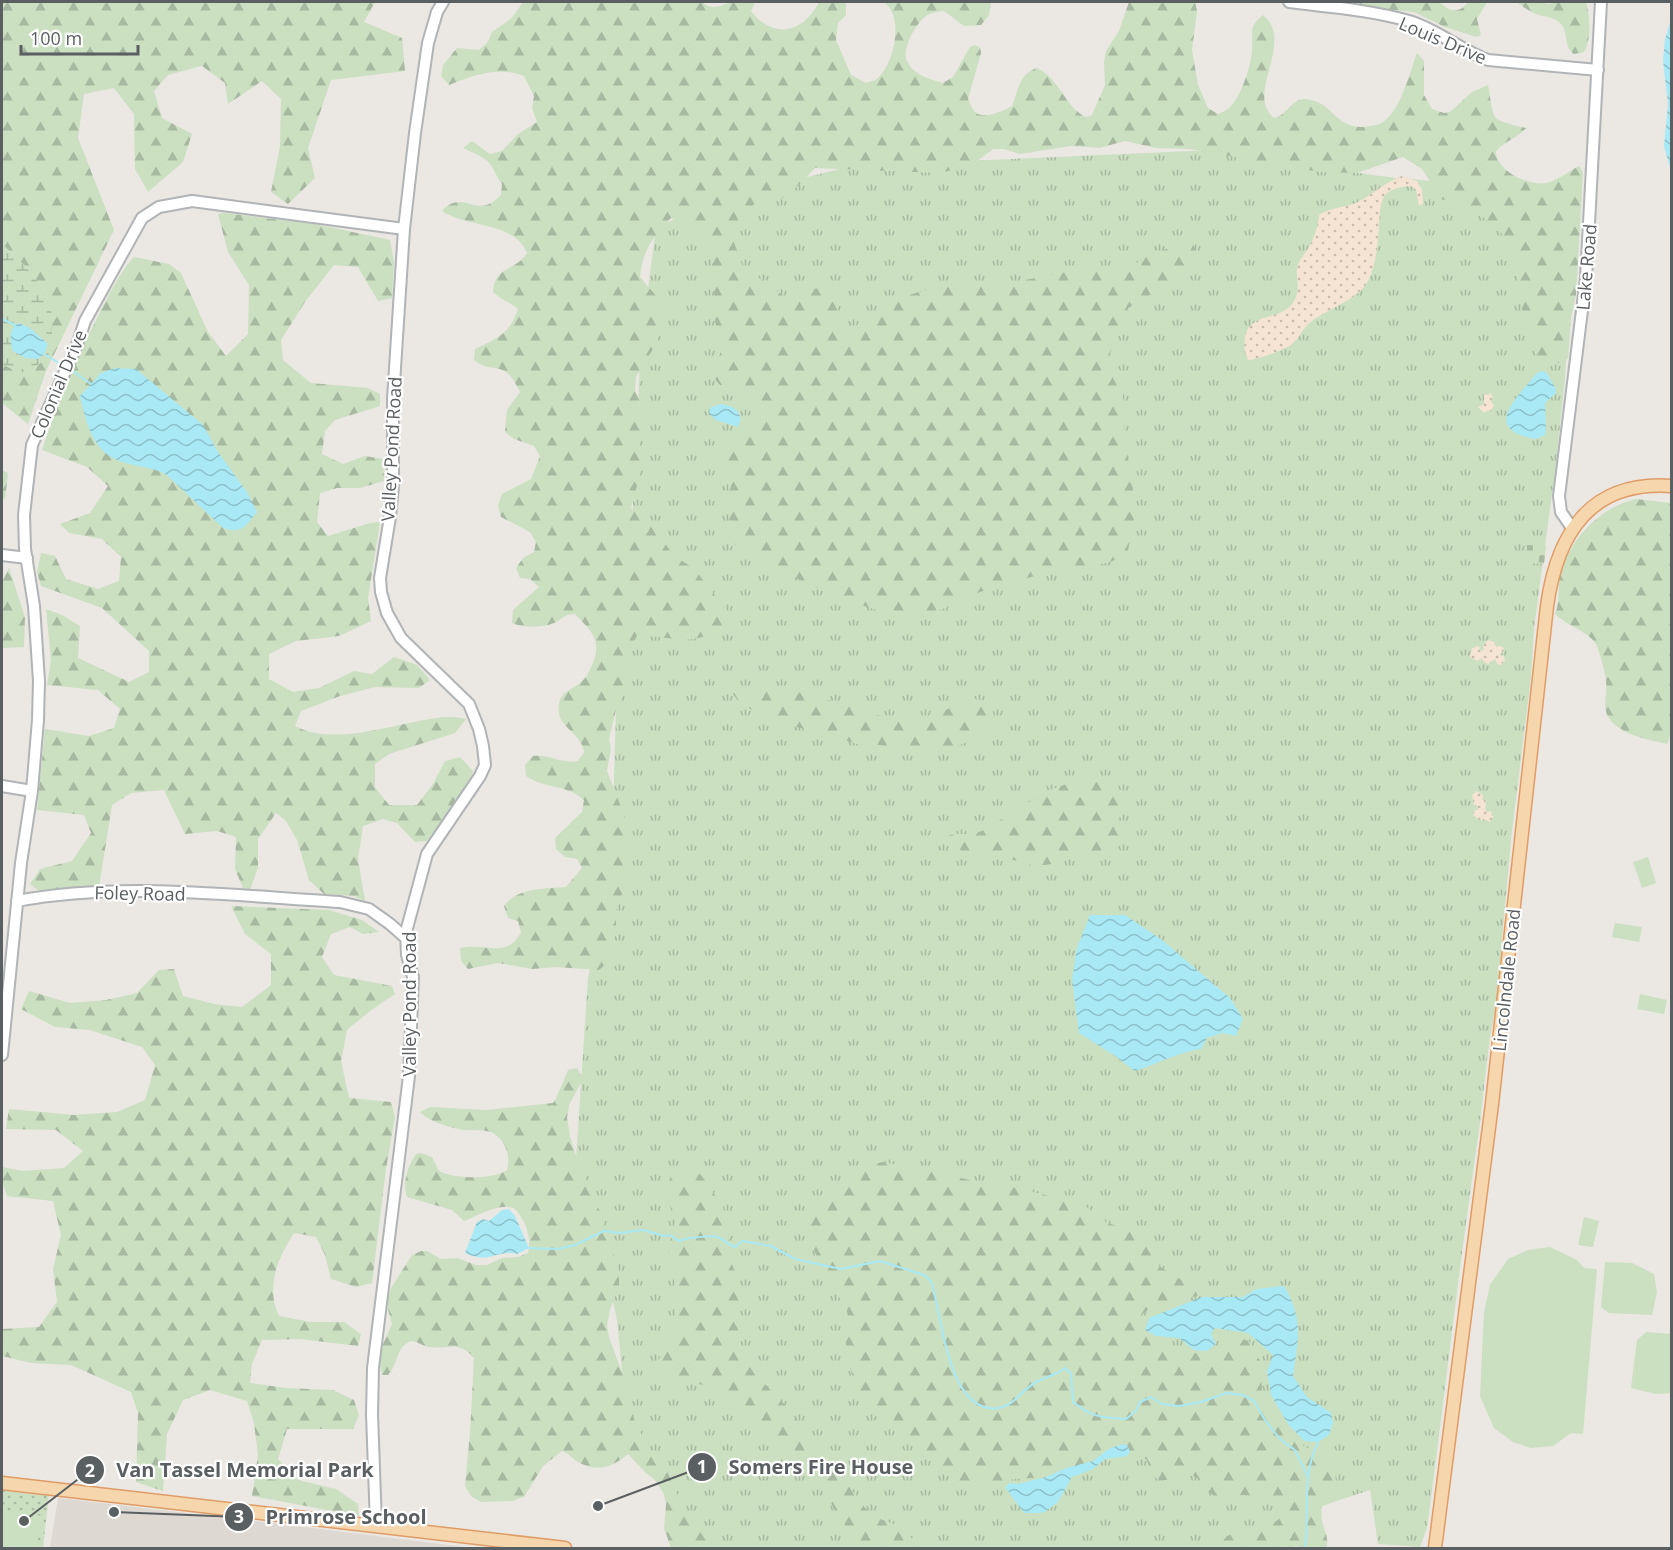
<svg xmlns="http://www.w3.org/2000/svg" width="1673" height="1550" viewBox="0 0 1673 1550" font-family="'Open Sans',sans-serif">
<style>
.education{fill:#ded8d3}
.grass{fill:url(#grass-tufts)}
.forest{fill:url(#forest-firs)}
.wetland{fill:url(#wetland-marsh)}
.sand{fill:url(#sand-dots)}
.cemetery{fill:url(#cemetery-stones)}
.park{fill:url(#park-dots)}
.garden{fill:#cae0c1}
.water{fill:url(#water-waves)}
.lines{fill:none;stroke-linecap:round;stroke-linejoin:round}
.stream{stroke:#a9e9f5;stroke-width:2}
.minor-casing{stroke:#b0b4b6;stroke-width:14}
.major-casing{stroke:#e09c66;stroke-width:15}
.minor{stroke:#fff;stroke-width:10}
.major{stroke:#f5d6ad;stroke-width:12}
.labels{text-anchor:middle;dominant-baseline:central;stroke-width:4.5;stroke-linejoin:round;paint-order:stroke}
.street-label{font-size:18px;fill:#5a5f61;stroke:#fff}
.leader{fill:none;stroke:#5a5f61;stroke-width:2}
.callout-dot{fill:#5a5f61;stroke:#fff;stroke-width:2}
.mark-label{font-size:18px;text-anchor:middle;font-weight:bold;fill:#fff}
.callout-label{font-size:20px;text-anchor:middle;font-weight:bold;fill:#5a5f61;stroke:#fff;stroke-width:4.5;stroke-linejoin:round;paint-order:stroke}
</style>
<defs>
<pattern id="grass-tufts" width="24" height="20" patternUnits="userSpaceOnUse" patternTransform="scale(1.5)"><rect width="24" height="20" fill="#cae0c1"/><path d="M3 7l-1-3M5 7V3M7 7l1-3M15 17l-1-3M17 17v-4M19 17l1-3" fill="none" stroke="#a7b9a0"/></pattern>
<pattern id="forest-firs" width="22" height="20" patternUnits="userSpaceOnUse" patternTransform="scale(1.5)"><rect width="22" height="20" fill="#cae0c1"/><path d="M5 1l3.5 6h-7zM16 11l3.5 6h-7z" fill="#a7b9a0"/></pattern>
<pattern id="wetland-marsh" width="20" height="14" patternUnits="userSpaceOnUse" patternTransform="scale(1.5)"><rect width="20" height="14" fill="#cae0c1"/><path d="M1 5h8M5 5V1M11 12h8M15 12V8" fill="none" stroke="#a7b9a0"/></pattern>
<pattern id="sand-dots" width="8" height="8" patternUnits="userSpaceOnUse" patternTransform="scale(1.5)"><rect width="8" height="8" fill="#f5e4d3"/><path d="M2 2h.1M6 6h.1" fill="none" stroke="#c9bcaf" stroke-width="1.8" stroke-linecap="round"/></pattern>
<pattern id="cemetery-stones" width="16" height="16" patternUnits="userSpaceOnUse" patternTransform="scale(1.5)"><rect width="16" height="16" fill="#cae0c1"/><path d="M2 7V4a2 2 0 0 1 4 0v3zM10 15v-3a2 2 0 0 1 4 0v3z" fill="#a7b9a0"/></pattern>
<pattern id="park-dots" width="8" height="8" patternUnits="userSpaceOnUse" patternTransform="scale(1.5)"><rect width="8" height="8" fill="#cae0c1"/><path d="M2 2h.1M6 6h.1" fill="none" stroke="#a7b9a0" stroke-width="1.8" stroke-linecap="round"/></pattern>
<pattern id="water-waves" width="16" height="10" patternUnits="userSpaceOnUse" patternTransform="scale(1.5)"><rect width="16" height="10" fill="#a9e9f5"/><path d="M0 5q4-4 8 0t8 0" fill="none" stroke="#8dc0ca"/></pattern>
</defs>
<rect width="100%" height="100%" fill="#ebe7e2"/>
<path class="education" d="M58,1498L289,1525L472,1548H50Z"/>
<path class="grass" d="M1214,150L1372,175L1397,178L1402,176L1411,179L1460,184L1531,234L1567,342L1565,378L1556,464L1534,628L1531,677L1511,840L1496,1006C1487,1045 1485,1084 1480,1123C1460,1258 1445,1393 1427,1528L1420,1547L1378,1544L1370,1490C1323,1505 1274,1522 1233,1548H709L687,1537L627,1420L617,1320L593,1207L575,1175L588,978L603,907L612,843L616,710L633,614L632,524L641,343L656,227L727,197L844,168L942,162Z"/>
<path class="forest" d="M2,2H375L364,22L402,38L405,71L331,80L308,148L315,178L288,204L271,192L280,146L281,99L262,81L228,104L225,83L202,66L168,75L154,91L162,118L192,134L183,162L148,192L135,169L134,114L114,88L84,94L78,138L114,230L46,371L28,424L2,403V364L20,373L34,369L49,354L52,343V314L46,292L28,269L2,244Z
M523,2H703C711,13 724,3 734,2C741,1 748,1 755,2L751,11C774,41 804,32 819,2H846V15L838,23L836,40L851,75L866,83C871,81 876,81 879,77C895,61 904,16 884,2H989L991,4L989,15L981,25L964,26L944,11C938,12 930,12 926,16C916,23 901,50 907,61C913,75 930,79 943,83L953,77L970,47L975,45L980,48L981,53L968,99C970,103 972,109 975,112C984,120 1003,111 1012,106C1019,89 1018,76 1036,68C1059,76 1064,107 1086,117L1092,115L1105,85L1104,62L1106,51L1119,31L1129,2H1195L1197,11L1192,50L1198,85L1208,108L1218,114C1222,112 1227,110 1230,107C1241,97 1252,63 1252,49C1254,32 1247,28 1263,15C1296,42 1244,94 1274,118C1286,116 1292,99 1304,99C1326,101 1329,112 1343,122C1352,127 1360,128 1370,126C1374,125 1380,125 1383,122C1400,112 1410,72 1417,53L1424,61V95L1432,109L1444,113L1450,112L1472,92L1488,85C1495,122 1488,119 1526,128C1518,138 1506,140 1496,151C1496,171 1528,186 1546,183C1556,181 1570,171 1579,166L1583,172L1576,295L1571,318L1568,358L1565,362L1553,364L1544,360L1535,352L1524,317L1515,264L1501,232L1474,210L1441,199L1422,169L1403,157L1357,173L1320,172L1189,149L1156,148L1125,141L1099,148L1071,146L1020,154L1004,149H993L976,162L961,168L940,173L815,168C799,185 783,204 759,207L756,203L741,214L731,234L744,270L762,280L786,298L797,300L814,289L819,288L838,300L834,331L856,326L868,319L890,301L948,283L971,282L1005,284L1071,271H1117L1128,268L1150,255L1181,243H1193L1196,253L1185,274L1125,310L1110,353L1113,378L1123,397L1125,407L1124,432L1136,509L1128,550L1121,557L1110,562L1089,567L1058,569L980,592L931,614L898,617L834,596L796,578L746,549L735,545L729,522L731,487L720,451C728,440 734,436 748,435C761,418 769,391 740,386C734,385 727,385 720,385L713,377C715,367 723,351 721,341C719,333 715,326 715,319C712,273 723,238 671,218C653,236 642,252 640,277L662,303L663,314L656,344L636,377L635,390L644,412L637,454L642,467L631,508L654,528L674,556L692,567L700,576L728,612V622C690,651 679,635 637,636L631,646L629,683L616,710L609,739L611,749L607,771L623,812L628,834L630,856L624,889L616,911V933L607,963L599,970L556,967L532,969L498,963L468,969L461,961L460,948C486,942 507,960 521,932L518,921L508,918L504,906C518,887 545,889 566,887L582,868L577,859L565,857L556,849L555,838L582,812L584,800C567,784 544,789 526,776L525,765L533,756C550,754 561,764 578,761L584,752C581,731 555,728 559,705C560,692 572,690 581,682C587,677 590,670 593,663C602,639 591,631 575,614C561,615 564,619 554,623C541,628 524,628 512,623L513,610L539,587L530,579L520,578L516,568L523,558L534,552L536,542L530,532L501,517L498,505L502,494L531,479L540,456L534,446L514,439L505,432L507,410L520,392C516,385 512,376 506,372C496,365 487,371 474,360L475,349C497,338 510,334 518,309C510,302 501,300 493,292C495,265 515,272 527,253C514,221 467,228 442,211C464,187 476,222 501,195L502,184C497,178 496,173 492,167C487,157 473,153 463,148L472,141L490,154L502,151L518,134L537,122L532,108L534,96L524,76C498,66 474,75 449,85L441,76L443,65L457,48L479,50L488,42L492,32L512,18Z
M1354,2H1439C1449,11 1458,15 1468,2H1487L1477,19L1481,35L1476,37L1445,27L1414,12L1372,8Z
M1516,2H1541L1548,4L1559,2H1586C1590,16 1592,38 1584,52L1574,54C1562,46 1570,31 1559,22C1552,16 1544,17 1536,14C1529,12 1523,6 1516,2Z
M224,213L315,224L390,240L394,262L392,298L378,301L358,267L334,265L305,302L281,340L283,360L311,383L368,388L380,394V406L335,420L325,431L322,454L343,464L365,456L383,459L384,481L360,488H337L320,493L317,522L328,536L370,523L380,522L368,598L371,621L339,636L296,641L269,654V679L293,692L319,688L354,671L372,674L394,657L417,665L430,680L419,688L375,687L340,696L301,711L295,726C331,745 381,728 419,721C435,718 450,715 466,719L455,733L389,754L375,764V787L389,805H417L433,784L445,761L460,757L473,771L469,786L427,841L415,842L397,823L383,819L363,826L358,859L365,901L354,896L324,894L309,880L297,840L286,821L276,813L258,839V868L250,890L243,888L235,869L236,837L217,831L185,834L164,790L131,793L112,805L99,887L38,890L30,884L40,869L72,861L91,833L84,815L37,810L45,729L89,736L114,728L120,709L98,690L47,685L51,660L46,609L62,615L80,626L78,658L129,682L149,672V651L102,608L41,586L37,572L41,553L55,556L66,579L98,589L119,581L121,557L102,539L69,533L60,524L90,513L108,486L87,467L42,450C57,404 76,360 98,316C109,295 118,275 134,257L169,264L181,273L208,332L226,356L248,334L249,285L228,252L218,214Z
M2,470L8,473L5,499L2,498Z
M1636,499L1671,503L1672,732L1667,744C1651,740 1631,737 1618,727C1598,713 1608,699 1606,681C1605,671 1600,653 1596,644C1589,632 1566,625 1555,614C1561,599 1557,591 1560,577C1568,540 1600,507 1636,499Z
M9,568L25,617L24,647L2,648V582Z
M770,685L852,706L881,716L918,719L940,713L959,703L975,699L985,701L992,710L994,715L990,725L977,739L944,750L920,753L874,744H857L830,735L780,723L763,717L739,702L733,694L737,690Z
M1096,782L1126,792C1126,803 1119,812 1119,823C1119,830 1121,835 1119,843L1105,854L1075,856L1052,864L1035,866L1003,857L962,851L953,846L948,836L953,834H974L984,830L1049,790L1070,783Z
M231,906L329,910L362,920L379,932L363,934L350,927L331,934L322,957L334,975L392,986L395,994L370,1011L347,1030L341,1061L349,1098L391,1102L395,1117L386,1169L372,1283L356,1287L331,1279L325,1255L316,1237L294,1233C278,1258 265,1286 279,1316L311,1322H344L361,1334L358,1346L300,1339L262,1340L252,1364L250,1383L286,1388L333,1390L354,1400L359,1415L353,1429H287L278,1459L298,1480L336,1489L358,1504L359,1516L252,1496L258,1455L254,1423L247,1401L210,1390L183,1400L167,1434L163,1491L136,1482L138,1413L131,1392L71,1365L31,1363L2,1356V1329L39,1327L57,1302L53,1269L61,1235L53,1201L7,1196L2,1181V1167L23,1171L64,1168L83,1151L56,1130L6,1129L9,1109L74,1115L117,1112L145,1100L155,1065L142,1047L90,1030L55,1027L21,1009L29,991L70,1003L106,1000L137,993L159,970L174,969L183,996L214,1004L242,1007L271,985V954L245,934Z
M577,1068L583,1079L569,1105L567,1118L570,1136L575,1153L601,1214L619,1272V1287L610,1309L607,1326L609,1337L628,1389L635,1423L649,1448L667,1471L685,1512L706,1540L718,1548H671L664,1528L666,1505L664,1494L655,1480L646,1473L628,1454C613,1467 597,1473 578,1462C571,1458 569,1453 562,1451L543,1466L524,1497L512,1501L481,1502L471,1496L465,1486L470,1433L474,1358C458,1339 447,1350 429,1347C422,1346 418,1341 411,1341C395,1347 399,1364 388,1375H382L379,1359L383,1344L392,1324L388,1309V1298L391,1288L412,1255L421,1251H427L441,1259L457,1258L476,1265H487L502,1258L518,1257L528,1253C532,1237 525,1219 514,1208C498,1203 480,1215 464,1221L452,1210L407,1197C402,1182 408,1166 416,1154L421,1153L432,1157L439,1171C454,1179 493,1180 507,1170C511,1156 506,1141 493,1133C485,1129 473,1131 464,1130C451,1128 429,1122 420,1112L430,1107L486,1110L553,1103L556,1099L568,1070Z
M882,1162L935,1172L978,1182L1005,1185L1054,1197L1086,1207L1104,1221L1139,1235L1159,1266L1180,1279L1190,1281L1198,1289L1199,1295C1192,1297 1185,1300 1177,1302C1167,1306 1155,1305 1146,1311C1142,1314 1140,1319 1140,1324C1140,1342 1169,1344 1182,1348C1193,1351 1200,1357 1213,1356L1224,1333L1249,1341L1260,1361L1262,1390L1275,1414L1301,1444L1324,1458L1335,1471L1336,1482C1327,1493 1319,1506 1322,1521C1324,1531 1330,1539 1326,1548H1302L1296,1546L1290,1548H1217C1234,1520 1258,1537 1279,1519L1280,1514C1272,1502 1259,1495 1244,1495C1234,1495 1228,1501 1217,1497C1206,1493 1205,1480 1193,1476C1173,1470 1157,1498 1147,1460L1137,1454L1099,1459L1095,1463L1049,1477L1014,1479L985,1486H969L954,1478L932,1460L920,1442L877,1417L856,1389L850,1367L845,1338L848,1317L847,1311C836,1290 790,1221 808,1202L839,1200C855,1182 854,1168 882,1162Z
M686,1167L692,1168L701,1175L723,1206L730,1244L731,1262L740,1284L738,1330L745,1361L756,1375L784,1404L805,1431L812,1447L834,1466L865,1508L880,1519L901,1527L921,1548H868L851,1533L837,1515L825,1491L807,1462L770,1440L762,1432L754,1417L722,1394L706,1386L668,1375L658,1369L656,1364L668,1343L674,1327L676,1316L674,1276L668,1249L675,1223L667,1196V1186L671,1176Z"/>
<path class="wetland" d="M2,244L28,269L46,292L52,314V343L49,354L34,369L20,373L2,364Z"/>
<path class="sand" d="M1402,176L1417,181L1422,190L1423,203L1419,206L1416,190L1411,186C1379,188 1381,201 1379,226C1378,243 1376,266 1368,281C1359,299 1328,309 1312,321C1302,328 1300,338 1291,345C1282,350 1258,360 1248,360C1244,352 1244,346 1245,337C1250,311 1282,322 1294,301C1302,287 1294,278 1298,265C1300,259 1304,255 1307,250C1314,239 1318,227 1319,215C1331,207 1343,208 1356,203C1372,195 1385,182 1402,176Z
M1484,393L1487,395L1491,393L1493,398L1491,402L1494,405L1491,411H1487L1484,413L1478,407L1484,404Z
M1488,640L1494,642L1496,647L1499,646L1503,647L1504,650L1500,655L1504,656L1505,660L1501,665L1497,664L1495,659L1488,664L1483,661L1482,658L1477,661L1470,657L1472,648L1479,646L1480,651L1484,650L1483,646Z
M1477,791L1483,795L1482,800H1485L1486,804L1485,809L1487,812L1491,811L1492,816H1494L1490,822L1483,819L1481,821L1473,815L1475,810H1478L1477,805H1474L1472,795Z"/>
<path class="cemetery" d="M1527,545L1546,546L1544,564L1525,563Z"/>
<path class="park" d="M2,1489L49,1494L43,1548H2Z"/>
<path class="garden" d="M1648,857L1656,883L1642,888L1633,862Z
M1615,923L1642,927L1639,942L1612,937Z
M1640,994L1667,1000L1664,1014L1637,1009Z
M1584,1217L1599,1221L1593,1247L1578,1245Z
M1550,1247L1577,1260L1584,1268L1597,1269L1583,1434L1571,1433L1553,1446L1531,1448L1513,1442L1494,1428L1480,1396L1484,1312L1490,1285L1508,1259L1528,1250Z
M1605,1262L1632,1263L1654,1274L1657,1293L1652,1315L1609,1313L1601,1307Z
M1646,1332L1671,1334V1393L1656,1394L1631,1388L1637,1340Z
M2,1510L43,1516L36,1548H2Z"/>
<path class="water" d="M1671,20V171L1664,146L1668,104L1663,61L1665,39Z
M19,323L30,328L48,344L44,354L38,359L25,358L13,351C10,341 8,328 19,323Z
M115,368L136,369L203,425L218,452L247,492L257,512C245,527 242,534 223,528L167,475C152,466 133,467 117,460C91,449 86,420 80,396L101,373Z
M1541,371L1546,372L1556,389V393L1545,403L1546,430L1545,435L1536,439C1480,430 1517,398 1536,374Z
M720,404C734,405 745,413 738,427L716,420L709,414L710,408Z
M1090,915H1125L1162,940L1230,998L1243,1019L1236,1036L1222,1033L1207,1038L1201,1049C1178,1052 1157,1064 1135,1071L1115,1056L1079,1033L1072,979L1077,948Z
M509,1209L515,1216L529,1248L517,1254C495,1249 492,1265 465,1253L477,1222L483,1219L489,1221L502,1210Z
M1284,1286C1304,1319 1298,1340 1293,1376L1307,1397L1331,1413L1333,1423L1329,1435L1318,1442L1304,1441L1288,1424L1271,1395L1267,1371L1273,1355L1248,1333L1215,1328L1211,1334L1216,1344L1207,1351L1194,1350L1179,1338L1156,1336L1145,1330L1149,1318L1202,1297H1243L1257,1289Z
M1124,1444L1128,1446L1130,1452L1127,1456L1105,1459L1093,1469L1072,1477L1058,1502L1045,1512L1039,1513H1024L1005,1487L1010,1483L1018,1484L1046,1477L1066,1468L1093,1461L1110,1448Z"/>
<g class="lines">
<path class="stream" d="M2,319L15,325
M44,354L64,366
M71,370L91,384
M529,1248L558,1249L575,1245L604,1231L620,1233L643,1230L664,1236L670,1235L679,1241C686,1238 712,1235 718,1237C725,1240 728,1245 735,1247L742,1241L771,1246L795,1259L841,1269L880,1261L924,1275L931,1281C942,1313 947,1416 999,1408C1015,1405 1023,1389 1036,1382C1048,1376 1053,1377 1065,1368L1071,1374L1073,1402C1093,1418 1101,1417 1126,1419L1136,1411L1140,1402L1151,1397L1162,1404L1179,1406L1201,1402L1227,1393L1243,1395L1254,1401L1265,1420L1280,1439L1295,1450L1307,1475
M1305,1548C1310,1512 1301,1477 1318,1442"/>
<g class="minor-casing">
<path id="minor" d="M1289,2C1329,7 1371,10 1409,21C1437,29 1460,50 1488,60L1598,70
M1572,528L1561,512L1559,496L1586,278L1601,2
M2,555L27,558
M2,786L32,791
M17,901C121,881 235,896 340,902L369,909L390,924L407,939
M2,1055L21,863L32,791L38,720L39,681L34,606L25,549L24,515L32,445L77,345L85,321L142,218L159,207L192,201L404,229
M376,1525L372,1414L373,1368L409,1076L413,977L407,955L406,932L427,854L480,776L485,765L483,746L479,729L469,704L401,638L387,613L381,592L380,578L390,517L393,486V399L404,229L415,133L428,43L437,12L443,2"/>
</g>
<g class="major-casing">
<path id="major" d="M2,1483L565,1548
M1435,1548L1492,1104L1547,606C1557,534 1590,480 1672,486"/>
</g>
<use href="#minor" class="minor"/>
<use href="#major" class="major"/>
</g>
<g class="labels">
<g class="street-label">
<text transform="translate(1443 40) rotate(23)">Louis Drive</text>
<text transform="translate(1586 267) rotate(-85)">Lake Road</text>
<text transform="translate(58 384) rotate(-67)">Colonial Drive</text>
<text transform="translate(391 449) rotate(-87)">Valley Pond Road</text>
<text transform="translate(140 893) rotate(1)">Foley Road</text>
<text transform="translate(1506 980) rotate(-84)">Lincolndale Road</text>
<text transform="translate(409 1004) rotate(-90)">Valley Pond Road</text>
</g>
</g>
<path class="leader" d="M598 1506L702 1467M24 1521L90 1470M114 1512L239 1517"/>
<g class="callout-dot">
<circle cx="598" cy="1506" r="6"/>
<circle cx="24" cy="1521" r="6"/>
<circle cx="114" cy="1512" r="6"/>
<circle cx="702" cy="1467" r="15"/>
<circle cx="90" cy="1470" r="15"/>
<circle cx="239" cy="1517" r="15"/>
</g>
<g class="mark-label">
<text x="702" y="1473">1</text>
<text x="90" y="1477">2</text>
<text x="239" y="1523">3</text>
</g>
<g class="callout-label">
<text x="821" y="1474">Somers Fire House</text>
<text x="245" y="1477">Van Tassel Memorial Park</text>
<text x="346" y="1524">Primrose School</text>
</g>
<rect width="1673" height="1550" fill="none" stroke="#5a5f61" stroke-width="6"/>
<path d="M21 45v9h117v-9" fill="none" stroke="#5a5f61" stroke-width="3"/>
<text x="30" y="45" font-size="18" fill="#5a5f61" stroke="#ffffff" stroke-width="4.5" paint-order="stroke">100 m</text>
</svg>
